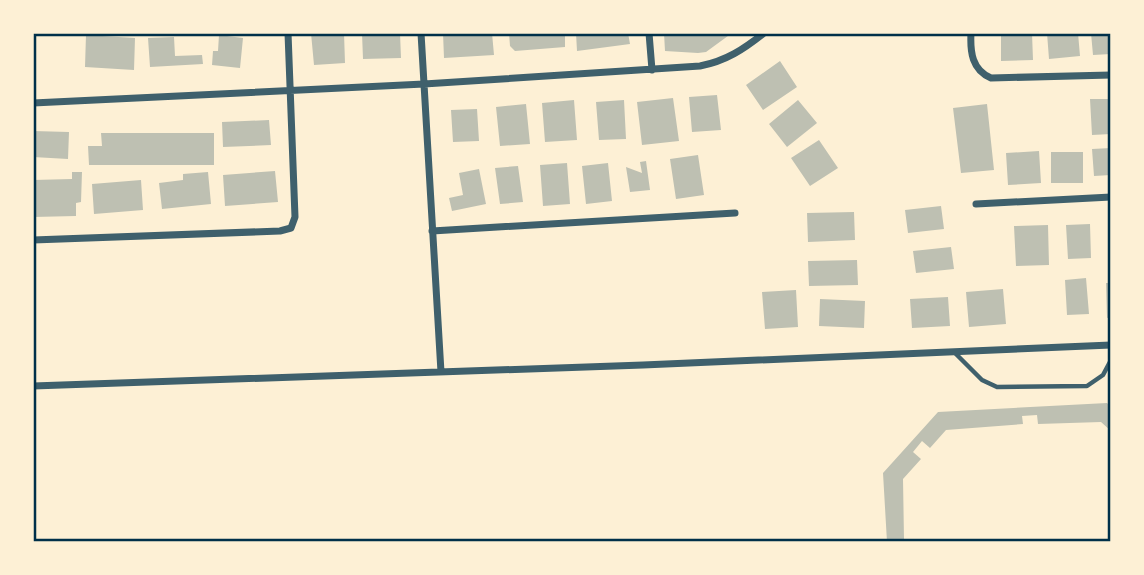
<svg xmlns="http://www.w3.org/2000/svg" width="1144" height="575" viewBox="0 0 1144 575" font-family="'PT Sans Narrow',sans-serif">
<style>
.building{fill:#bec0b2}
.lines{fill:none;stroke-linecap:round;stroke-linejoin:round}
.service{stroke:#3f606c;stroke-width:4.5}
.minor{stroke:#3f606c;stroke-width:7}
.neatline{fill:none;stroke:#003049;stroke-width:2.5}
</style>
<rect width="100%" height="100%" fill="#fdf0d5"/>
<path class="building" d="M311,33H344L345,63L314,65Z
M362,33H400L401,58L363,59Z
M443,33H492L494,55L444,58Z
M509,33H565V47L515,51L510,46Z
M576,33H628L630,44L577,51Z
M664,33H732L706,52L698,53L665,51Z
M1001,33H1032L1033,60L1001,61Z
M1047,33H1078L1080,56L1049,59Z
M1091,33H1111V54L1093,55Z
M86,35L135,38L134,70L85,67Z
M219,35L243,38L240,68L212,65L213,51H218Z
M174,37L175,56L202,55L203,64L150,67L148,38Z
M780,61L797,87L763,110L746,85Z
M717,95L721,130L692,132L689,97Z
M673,98L679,141L642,145L637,102Z
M1090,99H1111V134L1092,135Z
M574,100L577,140L545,142L542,103Z
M624,100L626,139L599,140L596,102Z
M798,100L817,123L787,147L769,124Z
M526,104L530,144L500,146L496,107Z
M987,104L994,170L961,173L953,108Z
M477,109L479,141L453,142L451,110Z
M269,120L271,145L223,147L222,122Z
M33,131L69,132L68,159L33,157Z
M101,133H214V165H89L88,146H102Z
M819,140L838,168L810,186L791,158Z
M1111,148V175L1094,176L1092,149Z
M1039,151L1041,183L1008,185L1006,153Z
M1051,152H1083V183H1051Z
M698,155L704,195L676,199L670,159Z
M646,161L650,190L630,192L626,167L642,173L640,162Z
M567,163L570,204L543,206L540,165Z
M608,163L612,201L586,204L582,166Z
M518,166L523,202L500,204L495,168Z
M479,169L486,204L452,211L449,198L463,195L459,173Z
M275,171L278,202L225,206L223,175Z
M72,172H82L81,202L76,203V216L33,217V180L72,179Z
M208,172L211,204L162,209L159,183L183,180V174Z
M141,180L143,210L94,214L92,184Z
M941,206L944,229L908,233L905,210Z
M854,212L855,240L808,242L807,213Z
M1090,224L1091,258L1068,259L1066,225Z
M1048,225L1049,265L1016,266L1014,226Z
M951,247L954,269L916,273L913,251Z
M857,260L858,285L809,286L808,261Z
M1086,278L1089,314L1067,315L1065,280Z
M1106,283H1111V317L1107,318Z
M1003,289L1006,324L969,327L966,292Z
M796,290L798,327L765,329L762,292Z
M948,297L950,326L912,328L910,299Z
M820,299L865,301L864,328L819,326Z
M1107,403L1111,407V431L1101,422L1038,424L1037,415L1022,416L1023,424L946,430L930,448L922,441L913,452L921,459L903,479L904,539L887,542L883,473L938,412Z"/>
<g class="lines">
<path class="service" d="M954,352L982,380L997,387L1087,386L1103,375L1111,360"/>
<path class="minor" d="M421,33L441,372
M649,33L652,70
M971,33C970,52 972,70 991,78L1111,75
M33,103L424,84L700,66C726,61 744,49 764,33
M976,204L1111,197
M432,231L735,213
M33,240L280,231L291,228L295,217L288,33
M33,386L643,365L1111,345"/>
</g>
<rect width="1144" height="575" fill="none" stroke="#fdf0d5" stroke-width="70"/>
<rect x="35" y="35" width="1074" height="505" class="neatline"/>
</svg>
